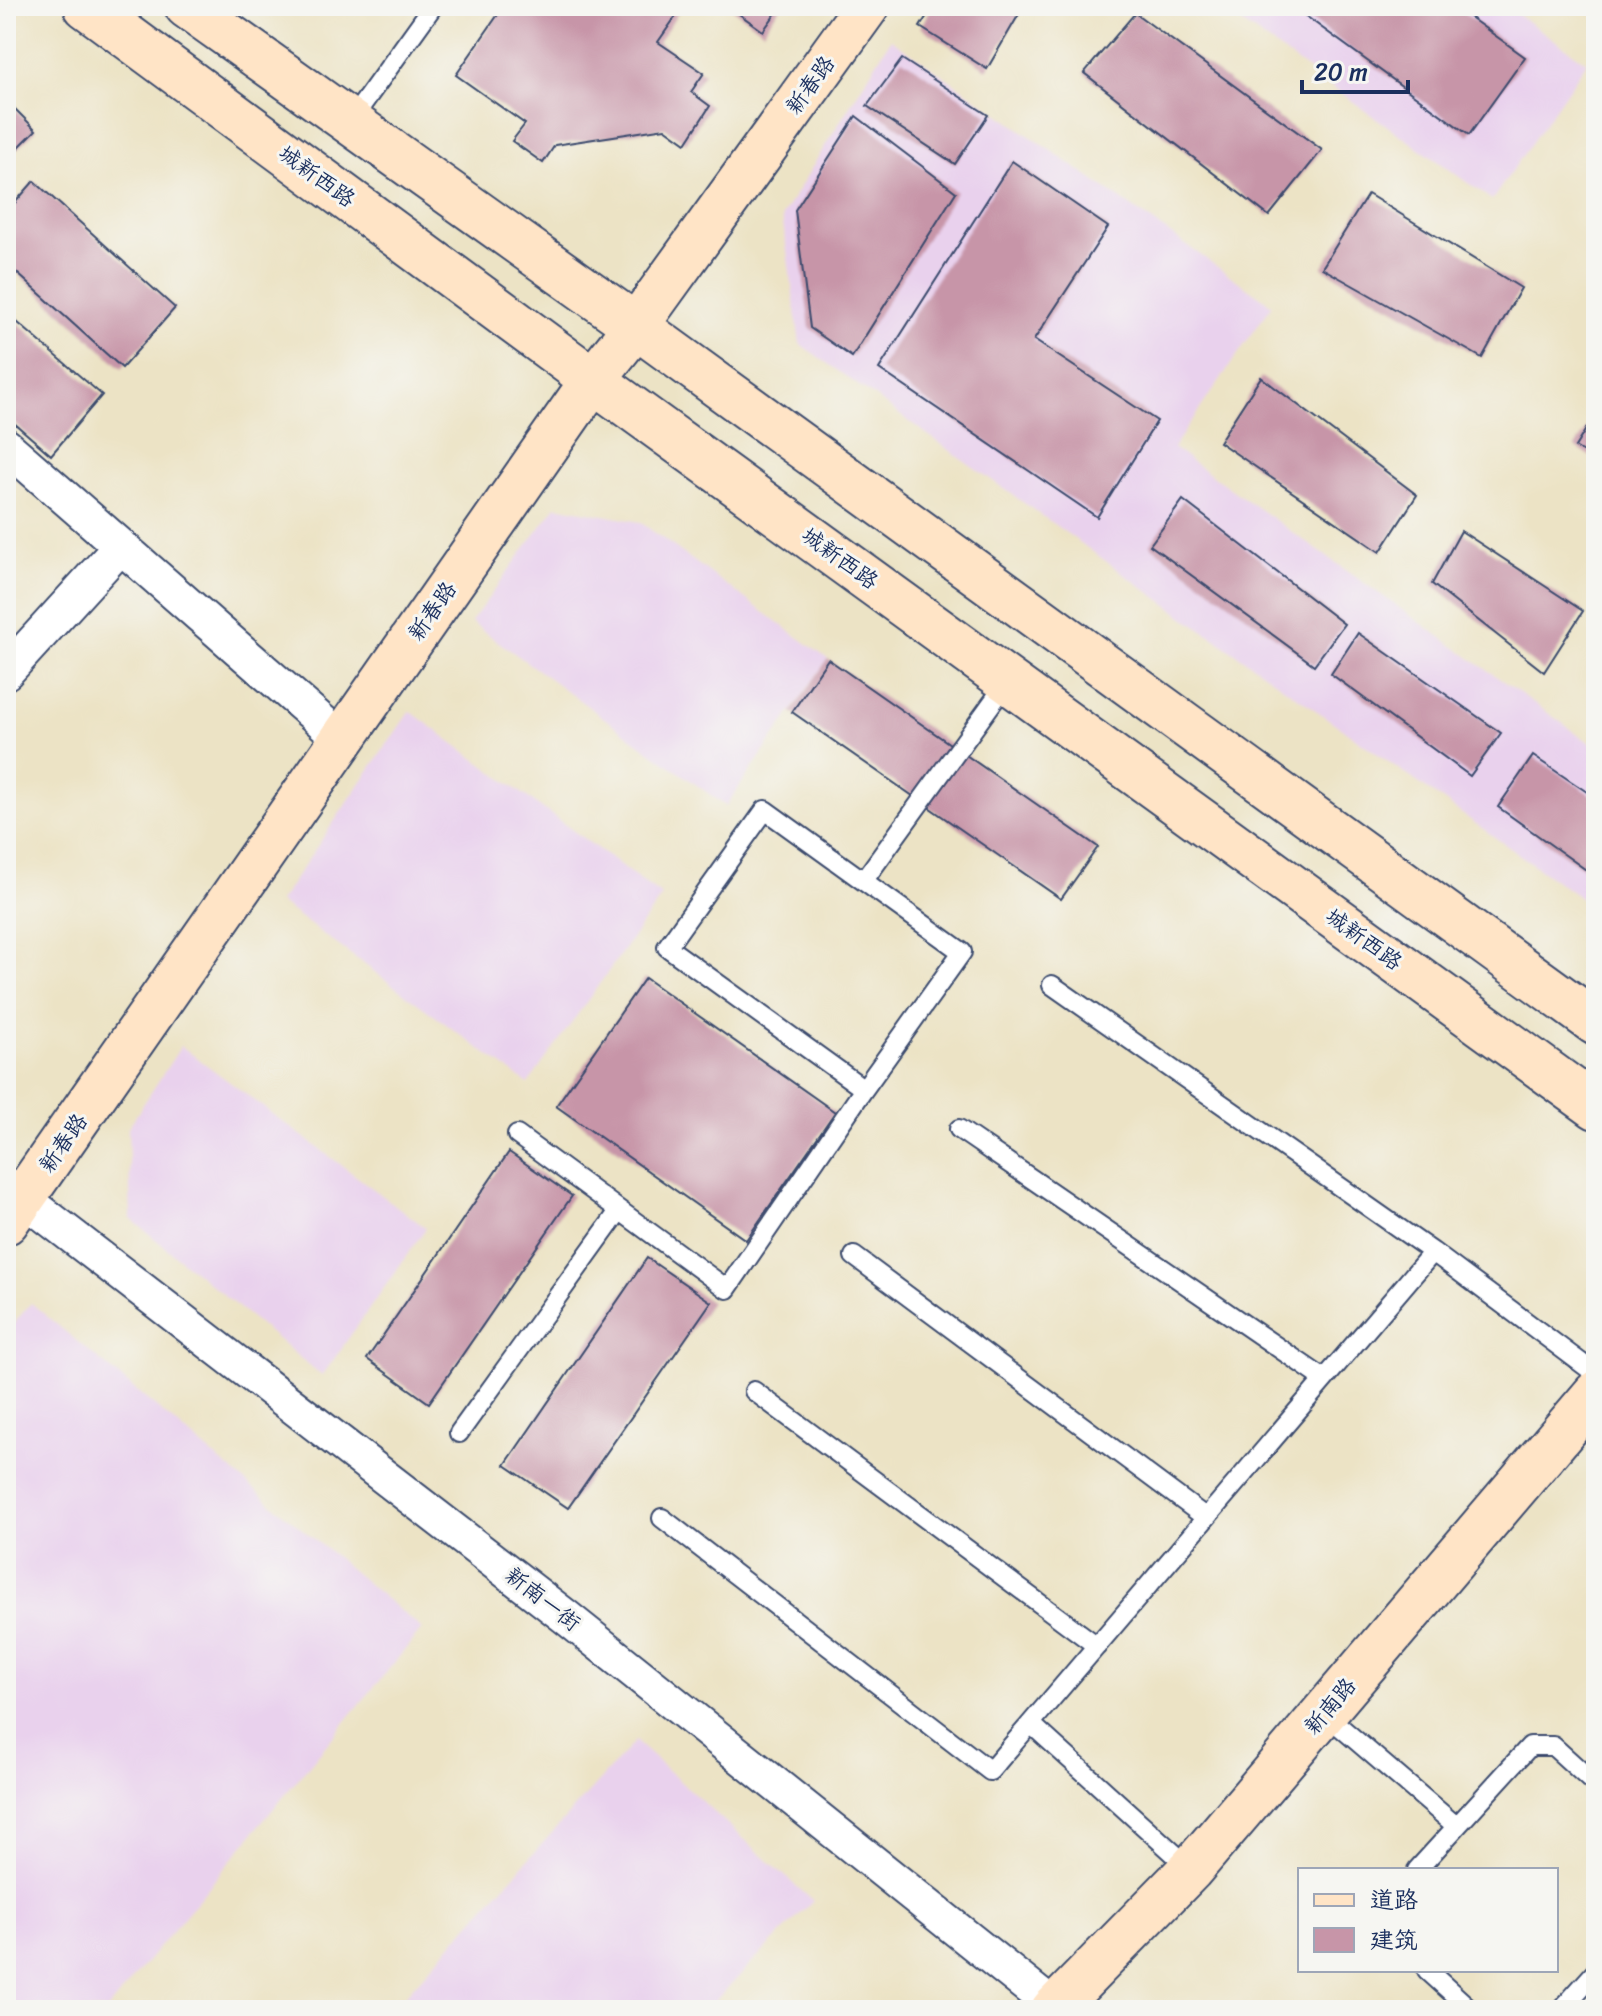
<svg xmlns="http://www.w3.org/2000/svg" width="1602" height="2016" viewBox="0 0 1602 2016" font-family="Sriracha,'LXGW WenKai TC',sans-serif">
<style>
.built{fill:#e9d1ed}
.building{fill:#c795a8}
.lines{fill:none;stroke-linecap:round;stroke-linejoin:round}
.lane-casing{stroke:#3a4a6d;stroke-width:22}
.street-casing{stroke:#3a4a6d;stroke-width:38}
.secondary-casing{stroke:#3a4a6d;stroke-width:48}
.lane{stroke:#fff;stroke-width:18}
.street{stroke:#fff;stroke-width:34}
.secondary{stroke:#ffe4c6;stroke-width:44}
.labels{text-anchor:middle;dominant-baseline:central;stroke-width:6;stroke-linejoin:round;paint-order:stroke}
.street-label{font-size:22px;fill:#1b2f5e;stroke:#f6f6f2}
</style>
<rect width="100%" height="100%" fill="#f6f6f2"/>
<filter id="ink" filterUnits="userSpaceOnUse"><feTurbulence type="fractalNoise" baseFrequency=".0125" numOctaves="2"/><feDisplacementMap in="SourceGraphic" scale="16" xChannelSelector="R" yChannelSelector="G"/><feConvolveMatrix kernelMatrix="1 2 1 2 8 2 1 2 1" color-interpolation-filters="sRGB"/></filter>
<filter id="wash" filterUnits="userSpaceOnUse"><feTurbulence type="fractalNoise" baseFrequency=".006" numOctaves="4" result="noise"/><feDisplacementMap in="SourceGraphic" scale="32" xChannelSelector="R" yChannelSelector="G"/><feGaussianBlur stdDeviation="1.8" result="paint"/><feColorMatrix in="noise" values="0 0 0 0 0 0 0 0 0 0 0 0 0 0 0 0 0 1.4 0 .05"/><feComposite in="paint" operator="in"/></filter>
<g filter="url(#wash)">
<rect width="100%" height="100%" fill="#ece3c5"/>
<path class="built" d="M1218,6H1505L1587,62L1492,200Z
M891,39L1272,305L1173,448L1596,747V909L800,344L782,216Z
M556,506L640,522L828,659L726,806L471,622Z
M410,711L662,896L528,1084L279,902Z
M181,1046L426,1228L322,1376L131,1219L128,1128Z
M31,1303L422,1629L107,2010H6V1333Z
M635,1741L813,1901L706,2010H414L402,1999Z"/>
<g id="blocks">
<path class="building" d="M504,6H683L658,42L704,73L691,92L710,106L686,143L665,128L555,145L543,163L512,141L525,124L456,75Z
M728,6H781L763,31Z
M933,6H1017L1022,9L987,69L920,27Z
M1292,6H1454L1525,57L1469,135Z
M1135,13L1322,150L1269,216L1084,73Z
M902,59L988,115L955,164L867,106Z
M6,100L36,130L6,160Z
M856,116L956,192L852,357L810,328L795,210Z
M1012,161L1108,227L1034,340L1157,421L1097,517L879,369Z
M34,181L175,308L122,368L6,263V213Z
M1368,194L1521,288L1482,358L1322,268Z
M17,322L102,395L51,455L6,416V335Z
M1261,377L1417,495L1380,552L1219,442Z
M1596,413V460L1575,447Z
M1183,500L1344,624L1314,665L1150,545Z
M1461,531L1583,611L1544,672L1432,584Z
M1358,633L1501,733L1470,776L1331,674Z
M828,659L1098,847L1061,899L792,712Z
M1533,756L1596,798V877L1498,807Z
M645,978L835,1112L746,1240L556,1106Z
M509,1152L572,1196L429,1403L367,1359Z
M647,1258L711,1302L568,1508L505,1465Z"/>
</g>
</g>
<g filter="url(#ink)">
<use href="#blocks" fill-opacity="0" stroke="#3a4a6d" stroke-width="2"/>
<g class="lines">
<g class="lane-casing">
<path id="lane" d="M349,123L433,6
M765,810L962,952L864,1089L667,947Z
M864,880L1008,681
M1052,985L1433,1252L1596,1374
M959,1129L1324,1379
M517,1135L727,1289L864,1089
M854,1256L1205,1517
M754,1391L1097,1646
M459,1433L619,1211
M662,1518L990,1771L1433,1252
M1324,1713L1455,1825
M1031,1724L1191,1869
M1417,1870L1530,1746H1553L1596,1785
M1427,1970L1471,2010
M1561,2010L1596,1971"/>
</g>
<g class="street-casing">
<path id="street" d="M6,446L343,740
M6,672L121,546
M6,1185L566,1617L1055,2008"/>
</g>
<g class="secondary-casing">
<path id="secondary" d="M86,6L593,380L1596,1107
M187,6L636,326L1596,1023
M6,1222L593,380L636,326L867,6
M1053,2010L1191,1869L1596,1393"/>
</g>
<use href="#lane" class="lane"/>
<use href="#street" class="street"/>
<use href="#secondary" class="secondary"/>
</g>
</g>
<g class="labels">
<g class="street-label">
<text transform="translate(810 85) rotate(-54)">新春路</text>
<text transform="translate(317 176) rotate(36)">城新西路</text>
<text transform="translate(840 558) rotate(36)">城新西路</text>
<text transform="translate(432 611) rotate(-55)">新春路</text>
<text transform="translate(1364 939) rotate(36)">城新西路</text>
<text transform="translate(63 1143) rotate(-55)">新春路</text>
<text transform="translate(543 1599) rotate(38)">新南一街</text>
<text transform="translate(1330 1706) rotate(-50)">新南路</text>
</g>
</g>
<rect width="1602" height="2016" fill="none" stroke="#f6f6f2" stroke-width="32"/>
<rect x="1298" y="1868" width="260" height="104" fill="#f6f6f2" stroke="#9ea6b7" stroke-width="2"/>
<rect x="1314" y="1894" width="40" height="12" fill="#ffe4c6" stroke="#9ea6b7" stroke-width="2"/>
<text x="1370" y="1908" font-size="24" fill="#1b2f5e">道路</text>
<rect x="1314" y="1928" width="40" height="24" fill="#c795a8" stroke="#9ea6b7" stroke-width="2"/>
<text x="1370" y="1948" font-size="24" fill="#1b2f5e">建筑</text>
<path d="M1302 80v12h106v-12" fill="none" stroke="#1b2f5e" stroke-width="4"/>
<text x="1314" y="80" font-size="24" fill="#1b2f5e" stroke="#f6f6f2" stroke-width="6" paint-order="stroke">20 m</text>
</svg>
